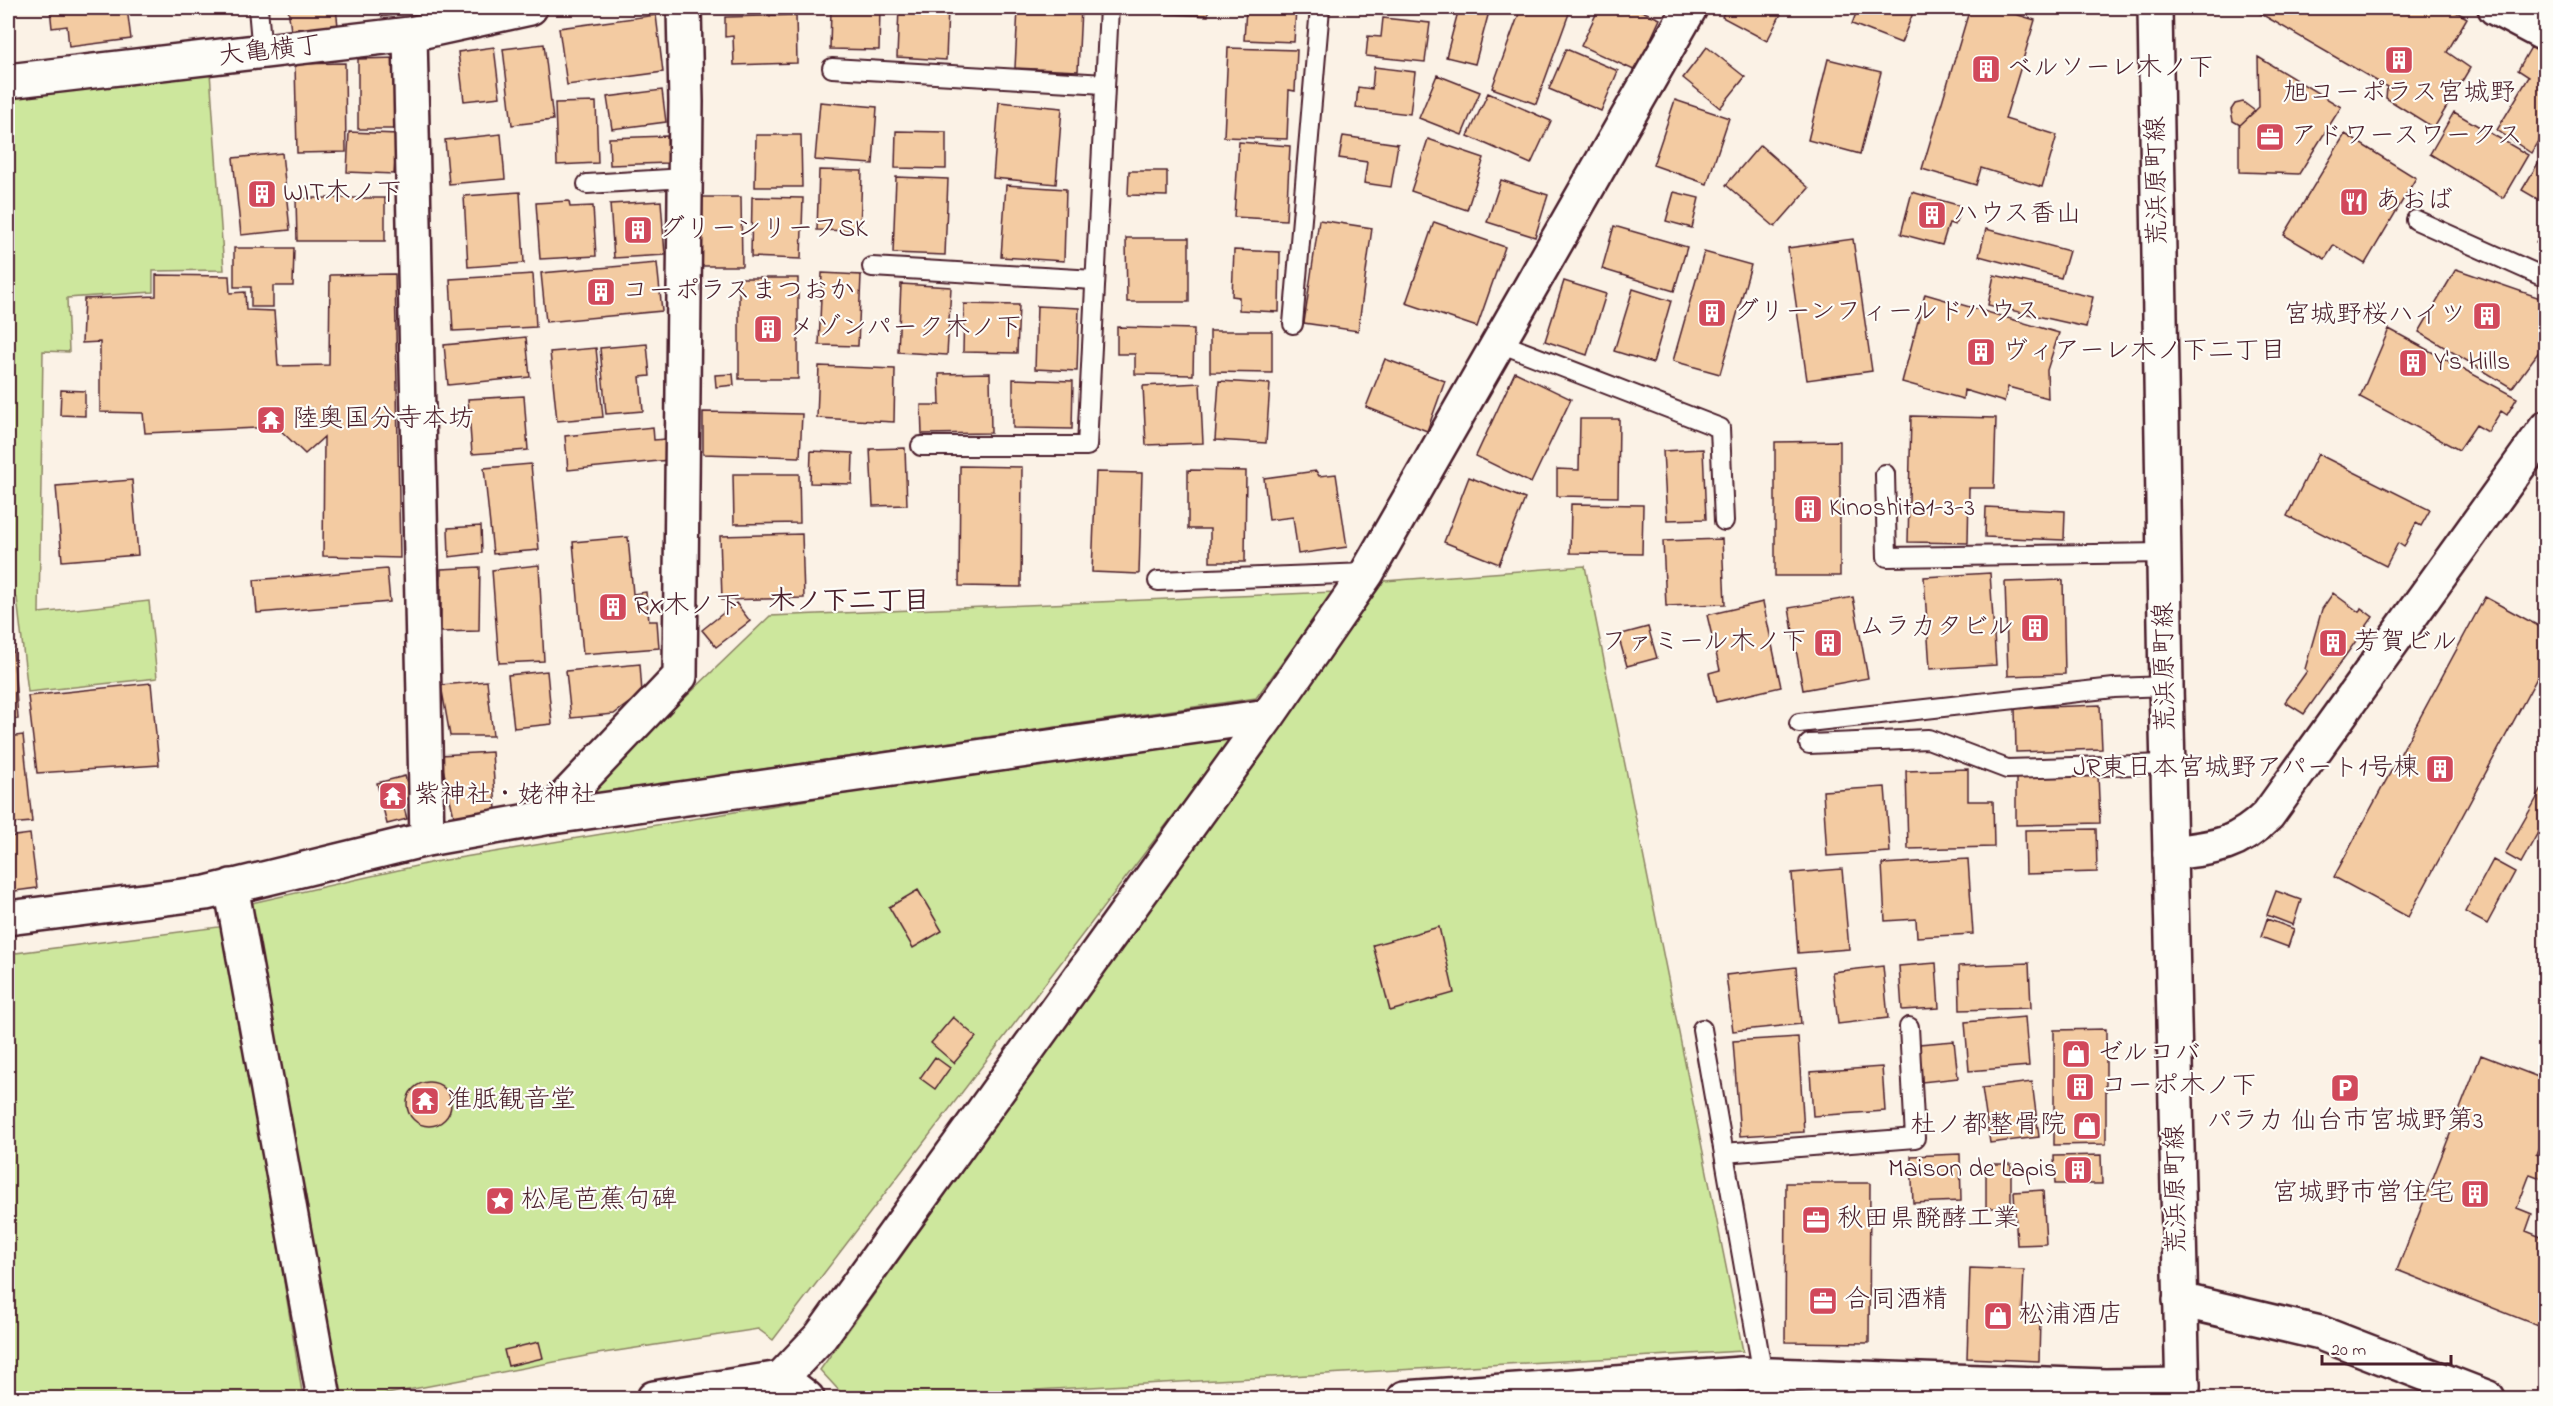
<svg xmlns="http://www.w3.org/2000/svg" width="2553" height="1406" viewBox="0 0 2553 1406" font-family="'Indie Flower','Klee One',sans-serif">
<style>
.green{fill:#cde79d;stroke:#8c8364;stroke-width:1.5}
.building{fill:#f3cba2;stroke:#4a1f2b;stroke-width:1.5}
.lines{fill:none;stroke-linecap:round;stroke-linejoin:round}
.service-casing{stroke:#4a1f2b;stroke-width:22}
.minor-casing{stroke:#4a1f2b;stroke-width:38}
.tertiary-casing{stroke:#4a1f2b;stroke-width:38}
.secondary-casing{stroke:#4a1f2b;stroke-width:38}
.service{stroke:#fdfcf7;stroke-width:18}
.minor{stroke:#fdfcf7;stroke-width:33}
.tertiary{stroke:#fdfcf7;stroke-width:33}
.secondary{stroke:#fdfcf7;stroke-width:33}
.labels{text-anchor:middle;dominant-baseline:central;stroke-width:4.5;stroke-linejoin:round;paint-order:stroke}
.street-label{font-size:26px;fill:#4a1f2b;stroke:#fdfcf7}
.poi-label{font-size:26px;fill:#4a1f2b;stroke:#fdfcf7;text-anchor:start}
.neighbourhood-label{font-size:27px;font-weight:bold;fill:#4a1f2b;stroke:#fdfcf7}
</style>
<rect width="100%" height="100%" fill="#fbf2e6"/>
<filter id="ink" filterUnits="userSpaceOnUse"><feTurbulence type="fractalNoise" baseFrequency=".0167" numOctaves="2"/><feDisplacementMap in="SourceGraphic" scale="12" xChannelSelector="R" yChannelSelector="G"/><feConvolveMatrix kernelMatrix="1 2 1 2 8 2 1 2 1" color-interpolation-filters="sRGB"/></filter>
<g filter="url(#ink)">
<path class="green" d="M210,72L224,270L153,271V292L67,298L69,352L43,351L39,613L149,601L157,678L28,692L17,598H8V97Z
M1585,566L1743,1351L889,1398H846L820,1370L1384,581Z
M1334,592L1256,698L584,795L770,616Z
M1240,728L773,1340L758,1329L591,1355L366,1398H340L243,905L434,862Z
M226,926L303,1398H8V954Z"/>
<path class="building" d="M50,8H127L131,39L69,47L67,26L52,28Z
M288,8H336L338,26L291,31Z
M380,8H427V9L382,17Z
M831,8H880L879,50L830,49Z
M899,8H948L946,60L897,57Z
M1018,8H1081L1078,71L1015,68Z
M1156,8H1208V16L1156,13Z
M1246,8H1296L1294,42L1244,40Z
M1394,8H1434V14L1394,10Z
M1459,8H1490L1475,64L1446,57Z
M1521,8H1571L1536,104L1492,88Z
M1599,8H1635L1660,19L1636,71L1581,46Z
M1726,8H1784L1767,41L1722,17Z
M1858,8H1915L1901,43L1852,24Z
M1970,8H1995L2035,20L2005,119L2057,135L2042,187L1981,168L1976,185L1922,169Z
M2256,8H2449L2467,18L2447,52L2470,68L2434,128L2386,98L2387,87L2256,11Z
M656,15L663,72L567,85L559,28Z
M796,15L797,63L734,65L733,36L725,37V17Z
M1383,18L1430,23L1425,62L1366,56L1368,36L1381,37Z
M544,44L553,120L512,125L503,49Z
M494,47L500,97L464,101L458,52Z
M1707,47L1745,77L1720,108L1683,78Z
M2531,47L2546,55V127L2531,153L2497,130L2529,77L2518,70Z
M1228,48L1297,50L1295,91L1289,90L1287,139L1224,137Z
M1566,49L1618,71L1601,111L1549,89Z
M2258,57L2341,107L2299,174L2239,172V126L2259,107Z
M397,58V129H358V59Z
M1828,59L1881,72L1860,154L1808,140Z
M345,63L346,152L297,153L295,64Z
M1374,67L1415,72L1410,114L1356,108L1358,87L1372,89Z
M1437,75L1480,92L1462,135L1419,118Z
M662,90L666,122L612,129L607,97Z
M1488,93L1551,121L1531,164L1468,136Z
M1675,100L1729,118L1707,184L1653,165Z
M596,102L598,163L557,165L555,103Z
M820,102L877,107L873,164L815,160Z
M999,102L1062,108L1056,184L993,178Z
M2243,102L2255,111L2240,125L2233,121L2231,110L2235,104Z
M2454,112L2528,155L2503,198L2430,154Z
M896,131L946,132V169L895,168Z
M349,132L397,134L394,174L347,172Z
M501,134L505,179L449,184L445,140Z
M2345,134L2416,178L2365,264L2334,245L2325,259L2284,235Z
M756,135H801L802,187H755Z
M667,136L668,163L610,165L609,138Z
M1343,136L1398,144L1391,187L1364,183L1367,162L1339,158Z
M1428,139L1484,158L1467,210L1411,191Z
M1239,142L1290,146L1286,220L1234,217Z
M1760,145L1809,188L1775,227L1726,185Z
M2546,150V204L2522,190Z
M282,153L290,230L241,235L233,158Z
M819,170L862,171L860,231L817,230Z
M1129,171H1167V196L1128,195Z
M896,177L948,179L945,255L893,253Z
M1501,180L1548,195L1535,237L1487,222Z
M1006,185L1066,189L1064,261L1001,257Z
M520,192L524,263L468,267L464,196Z
M1674,192L1699,198L1692,228L1666,221Z
M1912,192L1961,206L1955,225L1949,223L1942,245L1901,234Z
M702,197H741L742,266H702Z
M752,197L803,198L801,259L751,257Z
M296,198H385V241H297Z
M569,201L570,207L593,206L596,256L540,259L536,203Z
M661,201L665,255L614,258L610,204Z
M1319,220L1372,228L1358,331L1304,323Z
M1434,222L1505,247L1477,327L1406,303Z
M1614,226L1687,247L1674,291L1602,269Z
M2546,226V248L2536,242Z
M1986,229L2069,251L2061,278L1979,256Z
M1126,238H1189V302H1127Z
M1853,239L1872,371L1807,380L1788,248Z
M234,248H294L293,286H273V307H251V287H234Z
M1234,250L1280,252L1279,312L1239,310V297L1232,296Z
M1704,252L1751,265L1720,374L1673,361Z
M657,263L662,311L546,322L541,273Z
M2456,269L2546,300V342L2512,388L2419,332Z
M822,273L861,275L858,346L819,345Z
M395,274L400,558L323,556L324,437L305,454L277,427L145,433L143,413L100,412V342L82,343L84,299L156,296V275L229,276L230,293L245,292L246,310L274,311L278,366L329,365L330,275Z
M533,274L536,327L453,331L450,279Z
M1994,275L2093,297L2086,327L1988,305Z
M739,278H798V379H739Z
M1564,281L1606,294L1587,355L1545,341Z
M901,284L951,287L947,355L898,352Z
M1633,289L1671,301L1653,363L1614,351Z
M1925,294L2059,333L2047,370L2048,398L2008,387L2004,402L1964,390L1963,399L1902,382Z
M964,304L1019,305L1017,353L963,352Z
M1037,306L1079,308L1077,371L1035,369Z
M1117,327L1194,329L1193,375L1135,374V354H1117Z
M2389,329L2517,398L2507,415L2501,411L2488,432L2476,425L2459,450L2360,397Z
M1210,331H1272V373L1210,372Z
M526,337L530,377L448,385L444,345Z
M647,344L650,376L640,377L643,411L606,414L600,348Z
M596,348L603,417L557,421L550,352Z
M1385,359L1445,381L1427,431L1366,407Z
M819,366L895,369L894,422L817,418Z
M1515,372L1571,399L1531,483L1476,456Z
M990,373L991,433L922,434L921,405H940L939,374Z
M733,374L734,385L716,387L715,375Z
M1013,379L1073,381L1072,429L1013,428Z
M1219,381L1270,384L1266,443L1215,440Z
M1200,383L1203,443L1146,445L1143,386Z
M61,390L85,391V416L60,415Z
M524,396L528,450L472,454L468,399Z
M703,412L802,414L800,457L703,454Z
M1911,416L1996,418L1994,488H1969L1968,543L1908,542Z
M1580,419H1619L1618,497L1557,496V469L1579,470Z
M653,427L654,440L666,439L669,460L568,470L565,436Z
M1840,441V576H1775V442Z
M905,448L907,505L873,506L870,449Z
M1703,449L1706,519L1667,520L1663,451Z
M811,451L853,453L852,484L810,483Z
M2318,454L2430,510L2421,526L2416,523L2404,547L2398,543L2386,566L2287,516Z
M531,464L539,550L493,554L484,468Z
M960,466L1022,467L1021,587L959,586Z
M1188,470L1246,471L1245,562H1210V529H1188Z
M1316,471L1319,476L1336,474L1347,547L1298,554L1293,517L1269,520L1264,478Z
M1096,472L1142,473L1139,574L1092,572Z
M733,474H799L800,523L734,524Z
M1469,477L1525,499L1499,564L1444,542Z
M132,480L138,555L62,561L56,486Z
M1571,504L1643,505L1642,554L1570,553Z
M1986,507L2065,511L2064,540L1985,537Z
M481,526L482,553L449,557L448,528Z
M802,534L804,598L722,600L720,536Z
M628,537L633,594L646,592L649,621H657L659,648L583,654L573,542Z
M1722,539L1725,604L1666,606L1663,541Z
M539,565L544,661L499,663L492,570Z
M480,567L479,631L441,632V569Z
M387,569L390,602L257,613L254,580Z
M1990,573L1996,665L1930,669L1924,577Z
M2063,580L2065,674L2008,676L2005,582Z
M2333,593L2359,612L2361,608L2373,617L2304,714L2285,702L2307,671L2305,669L2322,609Z
M1853,597L1868,678L1803,690L1789,608Z
M2485,597L2546,630V661L2408,917L2334,877Z
M1763,602L1781,687L1716,702L1709,673L1720,670L1707,615Z
M736,603L750,621L716,647L702,630Z
M8,605H10L18,719L8,720Z
M1648,627L1657,658L1627,666L1618,635Z
M640,664L642,693L614,714L571,718L566,671Z
M547,671L552,724L514,728L508,675Z
M487,681L493,736H450L441,685Z
M151,683L159,765L37,773L28,696Z
M2100,705L2102,749L2016,752L2015,708Z
M23,735L32,822L8,824V737Z
M492,752L496,810L455,821L440,755Z
M1968,769V801H1993L1994,847L1908,849L1906,771Z
M2098,775L2100,823L2016,825V778Z
M405,776L411,798L402,800L407,819L387,824L377,783Z
M2546,782V818L2521,863L2505,854Z
M1885,787L1890,852L1827,856L1823,791Z
M2096,829L2097,872L2026,874L2025,830Z
M30,834L37,888L8,892V837Z
M1968,859L1973,934L1917,937L1916,919L1885,921L1882,864Z
M2493,860L2515,872L2487,924L2465,912Z
M1842,869L1849,949L1798,953L1792,873Z
M918,890L942,931L913,948L889,907Z
M2276,891L2301,900L2293,925L2267,915Z
M2267,919L2294,929L2288,947L2261,937Z
M1439,927L1454,993L1390,1011L1373,945Z
M1936,963L1939,1008L1902,1010L1899,966Z
M2029,963L2031,1008L1960,1010L1959,966Z
M1883,966L1888,1018L1838,1024L1832,972Z
M1796,967L1801,1024L1733,1031L1726,975Z
M953,1017L976,1037L954,1063L931,1043Z
M2025,1017L2029,1066L1969,1071L1965,1022Z
M2106,1029V1144L2054,1145V1030Z
M1798,1037L1804,1132L1740,1136L1733,1041Z
M1954,1041L1958,1078L1922,1082L1919,1044Z
M2481,1055L2546,1080V1130L2536,1154L2546,1158V1180L2530,1174L2517,1208L2532,1214L2526,1231L2546,1239V1329L2397,1270Z
M935,1057L950,1068L935,1089L920,1078Z
M1882,1067L1885,1111L1813,1116L1810,1072Z
M2032,1082L2039,1137L1990,1143L1982,1088Z
M407 1104a22 22 0 1 1 44 0a22 22 0 1 1-44 0Z
M1960,1154L1961,1201L1913,1203L1911,1156Z
M2101,1155L2102,1184H2055L2054,1156Z
M1986,1164H2011V1208H1986Z
M1786,1183H1870L1869,1343L1785,1342Z
M2043,1190L2046,1244L2017,1245L2014,1192Z
M1970,1268L2024,1270L2022,1317L2040,1318L2039,1361L1967,1358Z
M539,1342L543,1358L508,1366L504,1350Z"/>
<g class="lines">
<g class="service-casing">
<path id="service" d="M258,8L262,53
M832,68L1105,84
M587,184L685,178
M2416,220L2546,278
M872,267L1095,280
M1293,324L1320,8
M1500,343L1720,428L1724,521
M921,446H1087L1109,8
M1885,474L1887,557L2164,553
M1158,581L1367,573
M1799,723L2114,688L2166,686
M1809,744L1928,739L2007,769L2167,764
M1702,1029L1763,1375
M1724,1153L1915,1138L1909,1027"/>
</g>
<g class="minor-casing">
<path id="minor" d="M2495,8L2546,35
M410,34L427,839
M8,81L410,34L530,8
M545,818L680,676L686,102L684,8
M2170,853C2213,848 2236,847 2268,815L2546,428
M231,886L324,1398
M8,918L206,893L427,839L545,818L1268,716
M781,1378L821,1336L1268,716L1367,573L1690,8
M654,1398L781,1378L807,1398
M1405,1398L1741,1374L2105,1386L2183,1385"/>
</g>
<g class="tertiary-casing">
<path id="tertiary" d="M2180,1300L2320,1333L2488,1398"/>
</g>
<g class="secondary-casing">
<path id="secondary" d="M2155,8L2166,686L2183,1398"/>
</g>
<use href="#service" class="service"/>
<use href="#minor" class="minor"/>
<use href="#tertiary" class="tertiary"/>
<use href="#secondary" class="secondary"/>
</g>
</g>
<defs>
<g id="building-square" transform="scale(1.5)"><rect x="-9" y="-9" width="18" height="18" rx="4" fill="#d1495b" stroke="#fdfcf7"/><path d="M-4-6H4V6H1V3H-1V6H-4ZM-2.5-4.3h1.7v1.8h-1.7ZM.8-4.3h1.7v1.8H.8ZM-2.5-1h1.7V.8h-1.7ZM.8-1h1.7V.8H.8Z" fill="#fff"/></g>
<g id="office-square" transform="scale(1.5)"><rect x="-9" y="-9" width="18" height="18" rx="4" fill="#d1495b" stroke="#fdfcf7"/><path d="M-6-3h4V-5.5h4V-3h4V5H-6ZM-1-4.5V-3h2v-1.5ZM-6 0V1H6V0Z" fill="#fff"/></g>
<g id="restaurant-square" transform="scale(1.5)"><rect x="-9" y="-9" width="18" height="18" rx="4" fill="#d1495b" stroke="#fdfcf7"/><path d="M-5-6h1v4h1v-4h1v4h1v-4h1v5L-1.5 .5V6h-2V.5L-5-1ZM5-6V6H3V1.5H1.5Q1.5-4 5-6Z" fill="#fff"/></g>
<g id="temple-square" transform="scale(1.5)"><rect x="-9" y="-9" width="18" height="18" rx="4" fill="#d1495b" stroke="#fdfcf7"/><path d="M0-6L5-2H3V0L6.5 2.5H4V6H1.5V3h-3V6H-4V2.5H-6.5L-3 0V-2H-5Z" fill="#fff"/></g>
<g id="shop-square" transform="scale(1.5)"><rect x="-9" y="-9" width="18" height="18" rx="4" fill="#d1495b" stroke="#fdfcf7"/><path d="M-5-2.5h2.3a2.7 3.5 0 0 1 5.4 0H5L5.5 6h-11ZM-1.5-2.5h3a1.5 2.3 0 0 0-3 0Z" fill="#fff"/></g>
<g id="parking-square" transform="scale(1.5)"><rect x="-9" y="-9" width="18" height="18" rx="4" fill="#d1495b" stroke="#fdfcf7"/><path d="M-3.5-5.5H1a3.5 3.5 0 0 1 0 7H-1V5.5H-3.5ZM-1-3.4V-.6H.8a1.4 1.4 0 0 0 0-2.8Z" fill="#fff"/></g>
<g id="sight-square" transform="scale(1.5)"><rect x="-9" y="-9" width="18" height="18" rx="4" fill="#d1495b" stroke="#fdfcf7"/><path d="M0-6L1.8-2.2L6-1.7L2.9 1.2L3.7 5.4L0 3.3L-3.7 5.4L-2.9 1.2L-6-1.7L-1.8-2.2Z" fill="#fff"/></g>
</defs>
<g fill-rule="evenodd">
<use href="#building-square" x="2399" y="60"/>
<use href="#building-square" x="1986" y="69"/>
<use href="#office-square" x="2270" y="137"/>
<use href="#building-square" x="262" y="194"/>
<use href="#restaurant-square" x="2354" y="202"/>
<use href="#building-square" x="1932" y="215"/>
<use href="#building-square" x="638" y="230"/>
<use href="#building-square" x="601" y="292"/>
<use href="#building-square" x="1712" y="313"/>
<use href="#building-square" x="2487" y="316"/>
<use href="#building-square" x="768" y="329"/>
<use href="#building-square" x="1981" y="352"/>
<use href="#building-square" x="2413" y="363"/>
<use href="#temple-square" x="271" y="420"/>
<use href="#building-square" x="1808" y="509"/>
<use href="#building-square" x="613" y="607"/>
<use href="#building-square" x="2035" y="628"/>
<use href="#building-square" x="1828" y="643"/>
<use href="#building-square" x="2333" y="643"/>
<use href="#building-square" x="2440" y="769"/>
<use href="#temple-square" x="393" y="796"/>
<use href="#shop-square" x="2076" y="1054"/>
<use href="#building-square" x="2080" y="1087"/>
<use href="#parking-square" x="2345" y="1088"/>
<use href="#temple-square" x="425" y="1101"/>
<use href="#shop-square" x="2087" y="1126"/>
<use href="#building-square" x="2078" y="1170"/>
<use href="#building-square" x="2475" y="1194"/>
<use href="#sight-square" x="500" y="1201"/>
<use href="#office-square" x="1816" y="1220"/>
<use href="#office-square" x="1823" y="1301"/>
<use href="#shop-square" x="1998" y="1316"/>
</g>
<g class="labels">
<g class="street-label">
<text transform="translate(270 52) rotate(-7)">大亀横丁</text>
<text transform="translate(2158 181) rotate(-91)">荒浜原町線</text>
<text transform="translate(2166 667) rotate(-91)">荒浜原町線</text>
<text transform="translate(2177 1189) rotate(-91)">荒浜原町線</text>
</g>
<g class="poi-label">
<text x="2007" y="69">ベルソーレ木ノ下</text>
<text x="2399" y="94" text-anchor="middle">旭コーポラス宮城野</text>
<text x="2291" y="137">アドワースワークス</text>
<text x="283" y="194">WIT木ノ下</text>
<text x="2375" y="202">あおば</text>
<text x="1953" y="215">ハウス香山</text>
<text x="659" y="230">グリーンリーフSK</text>
<text x="622" y="292">コーポラスまつおか</text>
<text x="1733" y="313">グリーンフィールドハウス</text>
<text x="2466" y="316" text-anchor="end">宮城野桜ハイツ</text>
<text x="789" y="329">メゾンパーク木ノ下</text>
<text x="2002" y="352">ヴィアーレ木ノ下二丁目</text>
<text x="2434" y="363">Y's Hills</text>
<text x="292" y="420">陸奥国分寺本坊</text>
<text x="1829" y="509">Kinoshita1-3-3</text>
<text x="634" y="607">RX木ノ下</text>
<text x="2014" y="628" text-anchor="end">ムラカタビル</text>
<text x="1807" y="643" text-anchor="end">ファミール木ノ下</text>
<text x="2354" y="643">芳賀ビル</text>
<text x="2419" y="769" text-anchor="end">JR東日本宮城野アパート1号棟</text>
<text x="414" y="796">紫神社・姥神社</text>
<text x="2097" y="1054">ゼルコバ</text>
<text x="2101" y="1087">コーポ木ノ下</text>
<text x="446" y="1101">准胝観音堂</text>
<text x="2345" y="1122" text-anchor="middle">パラカ 仙台市宮城野第3</text>
<text x="2066" y="1126" text-anchor="end">杜ノ都整骨院</text>
<text x="2057" y="1170" text-anchor="end">Maison de Lapis</text>
<text x="2454" y="1194" text-anchor="end">宮城野市営住宅</text>
<text x="521" y="1201">松尾芭蕉句碑</text>
<text x="1837" y="1220">秋田県醗酵工業</text>
<text x="1844" y="1301">合同酒精</text>
<text x="2019" y="1316">松浦酒店</text>
</g>
<g class="neighbourhood-label">
<text x="849" y="602">木ノ下二丁目</text>
</g>
</g>
<rect width="2553" height="1406" fill="none" stroke="#fdfcf7" stroke-width="30"/>
<rect x="15" y="15" width="2523" height="1376" fill="none" stroke="#4a1f2b" stroke-width="2" filter="url(#ink)"/>
<path d="M2322 1355v9h129v-9" fill="none" stroke="#4a1f2b" stroke-width="3"/>
<text x="2331" y="1355" font-size="18" fill="#4a1f2b" stroke="#fdfcf7" stroke-width="4.5" paint-order="stroke">20 m</text>
</svg>
